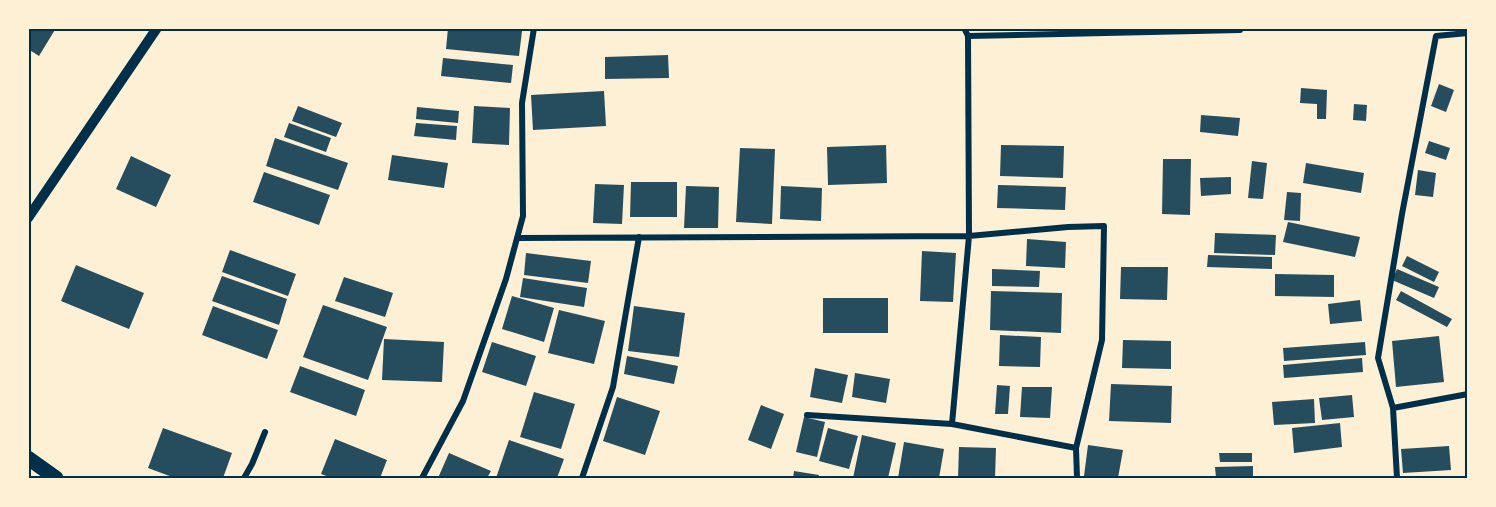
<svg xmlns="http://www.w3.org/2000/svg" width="1496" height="507" viewBox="0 0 1496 507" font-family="Manrope,sans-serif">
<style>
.building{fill:#264d5e}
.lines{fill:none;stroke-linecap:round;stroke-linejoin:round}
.minor{stroke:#003049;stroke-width:6}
.tertiary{stroke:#003049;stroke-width:10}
.primary{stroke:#003049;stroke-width:15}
.neatline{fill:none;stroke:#003049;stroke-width:2}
</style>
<rect width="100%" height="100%" fill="#fdf0d5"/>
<path class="building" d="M28,28H56L39,56L28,49Z
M448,28H490L522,31L519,56L446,49Z
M668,55L669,78L605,79V57Z
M443,58L513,65L511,83L441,76Z
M1439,84L1454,90L1446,112L1431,106Z
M1301,88L1327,90L1326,119H1317V104L1300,103Z
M604,91L606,126L533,130L531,95Z
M1354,104L1367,105L1366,121L1353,120Z
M298,106L342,123L336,137L292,121Z
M474,106L510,108L509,145L472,143Z
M417,107L459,111L458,123L416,119Z
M1201,115L1240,118L1238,136L1200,132Z
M289,123L331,138L326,152L284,137Z
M416,123L457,126L456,140L414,136Z
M275,138L348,163L338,190L266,166Z
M1429,141L1450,148L1446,160L1425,153Z
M886,145L887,183L828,185L827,147Z
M1001,145L1064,146L1063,178L1000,176Z
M740,148L775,149L772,224L736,222Z
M392,155L448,163L444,188L388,180Z
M131,156L171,175L156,207L116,189Z
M1163,159H1191L1190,215L1162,214Z
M1252,161L1267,163L1263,199L1248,198Z
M1306,163L1364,173L1361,193L1303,183Z
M1418,170L1436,173L1433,197L1415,195Z
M264,172L330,195L319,225L253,202Z
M1231,177V194L1201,196L1200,178Z
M631,182H677V217H630Z
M595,184L624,185L622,224L593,223Z
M998,185L1066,187L1065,210L997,208Z
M686,186L719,187L718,228H684Z
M781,186L822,188L821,221L780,219Z
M1287,192L1301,193L1300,221L1284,220Z
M1288,222L1360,237L1355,257L1283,242Z
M1215,233L1276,235L1275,255L1214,253Z
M1027,239L1066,242L1065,268L1026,266Z
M230,250L296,274L288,296L222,272Z
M922,251L956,253L953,302L920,301Z
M526,253L591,261L588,283L524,275Z
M1208,255L1272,257V269L1207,267Z
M1407,256L1439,272L1434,282L1402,266Z
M76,265L144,293L129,329L61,301Z
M1121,267H1168L1167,300L1120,299Z
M992,269L1040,271L1039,287L992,286Z
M1397,269L1439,287L1434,298L1392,280Z
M1275,274L1334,275V297L1275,296Z
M222,276L287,299L279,325L212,301Z
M344,277L393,293L385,317L335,301Z
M523,278L587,288L584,307L520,297Z
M991,291L1062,293L1061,333L990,330Z
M1401,291L1452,319L1447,327L1396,300Z
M512,296L554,308L544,342L502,329Z
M823,298H888V333H823Z
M1360,300L1362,321L1330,324L1328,304Z
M323,305L387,327L368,380L303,357Z
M213,306L278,330L267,359L202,335Z
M634,306L685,313L679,357L628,351Z
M559,310L605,321L594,364L548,353Z
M1000,335L1041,337L1040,367L999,366Z
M1439,336L1444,382L1396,387L1392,341Z
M384,339L444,342L442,382L382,380Z
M1123,340L1171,341V369L1122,368Z
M492,342L536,356L526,386L482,372Z
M1365,342L1366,355L1284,361L1283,348Z
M627,356L678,366L674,384L624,374Z
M1362,358L1363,372L1284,378L1283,365Z
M300,366L365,390L356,416L290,392Z
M815,368L848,375L842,403L810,397Z
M855,373L890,379L886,403L852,397Z
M1111,384L1172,386L1171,423L1109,421Z
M997,385L1010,386L1008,414H995Z
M1022,387H1052L1050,418L1020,417Z
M534,392L575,404L561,449L520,437Z
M1352,395L1354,417L1322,420L1319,398Z
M617,397L660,411L645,455L603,441Z
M1314,399L1315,423L1274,425L1272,402Z
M761,405L784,414L771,449L748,440Z
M804,417L825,422L817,457L796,452Z
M1340,423L1342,447L1294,453L1292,428Z
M163,428L232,453L223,478H175L148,468Z
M828,428L858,436L849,469L819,461Z
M862,435L896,443L888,478H853Z
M335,439L387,460L380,478H332L321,474Z
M509,440L564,459L557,478H496Z
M904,442L944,449L939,478H898Z
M1088,445L1123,450L1118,478L1084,476Z
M1449,446L1451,470L1403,473L1401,449Z
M959,447L996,448L995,478H958Z
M449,453L491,471L487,478H438Z
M1219,453H1252V462H1220Z
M1253,466V478H1216L1215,467Z
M794,471L819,475L818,478H793Z"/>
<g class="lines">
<path class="minor" d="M964,28L968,36L1240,30
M517,238L969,236L1068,227L1104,226L1102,340L1076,448L1077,478
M1393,408L1468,394
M807,415L952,424L1076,448
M952,424L969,236L968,36
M244,478L252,464L265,432
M422,478L463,401L506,279L523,216L522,103L534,28
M582,478L613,387L639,237
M1397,478L1393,408L1378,358L1402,214L1436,36L1468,33"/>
<path class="tertiary" d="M28,218L157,28"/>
<path class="primary" d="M28,458L56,478"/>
</g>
<rect width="1496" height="507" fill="none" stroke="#fdf0d5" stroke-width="60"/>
<rect x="30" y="30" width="1436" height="447" class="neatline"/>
</svg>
